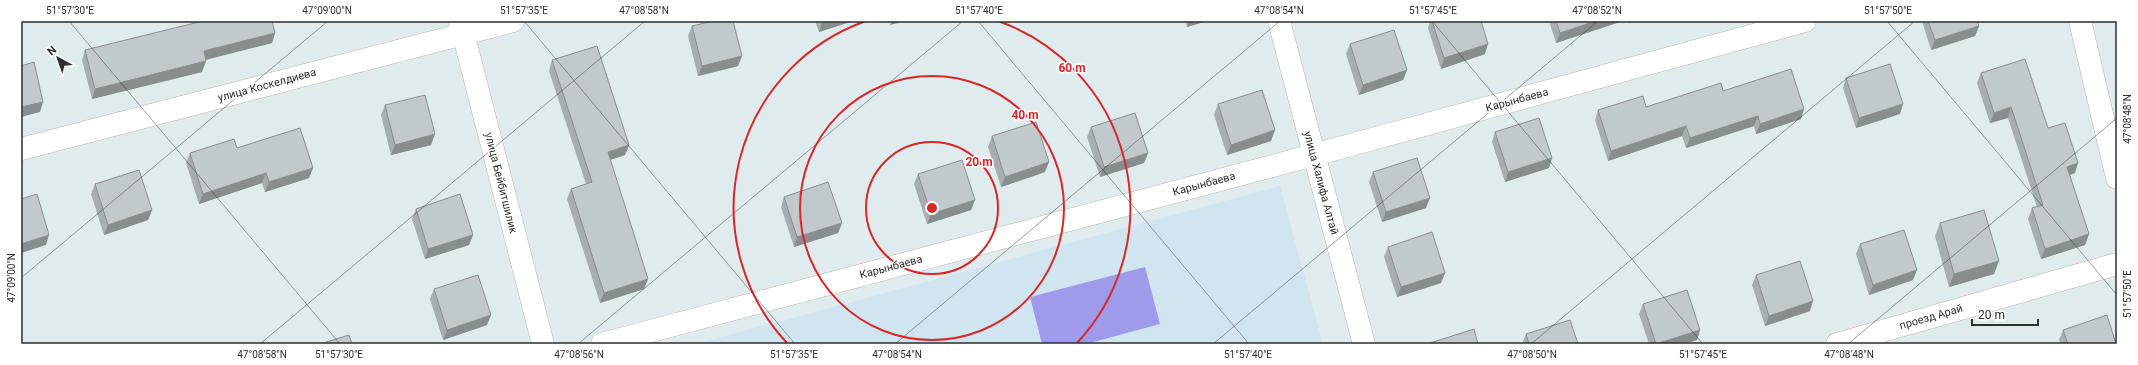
<svg xmlns="http://www.w3.org/2000/svg" width="2138" height="365" viewBox="0 0 2138 365" font-family="Roboto,sans-serif">
<style>
.education{fill:#d0e5ef}
.pitch{fill:#a09aea}
.lines{fill:none;stroke-linecap:round;stroke-linejoin:round}
.street-casing{stroke:#bdb6b0;stroke-width:23}
.street{stroke:#fff;stroke-width:22}
.wall{fill:#a7adb0}
.shaded-wall{fill:#888d90}
.building{fill:#c2c9cd;stroke:#888d90}
.ticks{fill:none;stroke:#2d2d2d;stroke-width:1;stroke-opacity:0.45}
.ring{fill:none;stroke:#d62828;stroke-width:2}
.labels{text-anchor:middle;dominant-baseline:central;stroke-width:3;stroke-linejoin:round;paint-order:stroke}
.street-label{font-size:11px;fill:#2d2d2d;stroke:#fff}
.centre{fill:#d62828;stroke:#fff;stroke-width:2}
.ring-label{font-size:12px;text-anchor:middle;font-weight:bold;fill:#d62828;stroke:#fff;stroke-width:3;stroke-linejoin:round;paint-order:stroke}
.neatline{fill:none;stroke:#2d2d2d;stroke-width:1.5}
.ticks-label{font-size:10px;text-anchor:middle;fill:#2d2d2d}
</style>
<rect width="100%" height="100%" fill="#e0ebee"/>
<path class="education" d="M1280,186L1323,344H696Z"/>
<path class="pitch" d="M1145,267L1160,324L1086,344H1042L1030,297Z"/>
<g class="lines">
<g class="street-casing">
<path id="street" d="M460,21L543,344
M1279,21L1364,344
M2080,21L2117,178
M21,149L513,21
M602,344L1314,155L1805,21
M1837,344L2117,264"/>
</g>
<use href="#street" class="street"/>
</g>
<path class="wall" d="M815,21H853L819,32Z
M1185,21H1207L1187,27Z
M1430,21H1481L1485,54L1441,69L1428,28Z
M1549,21H1623L1556,43Z
M1922,21H1977L1979,26L1975,36L1931,50Z
M692,26L738,66L698,76L688,36Z
M275,33L272,43L206,60V61L202,72L92,99L82,60L85,50Z
M1350,44L1407,70L1403,80L1359,95L1346,54Z
M552,60L629,145L625,155L610,160L644,289L600,303L567,199L571,189L586,184L549,71Z
M1981,73L2048,128L2075,173L2070,175L2089,234L2085,245L2041,259L2028,219L2032,208L2037,207L2008,118L1990,123L1977,83Z
M1846,78L1900,114L1856,128L1843,88Z
M1723,91L1801,119L1756,134L1754,126L1686,148L1682,136L1608,161L1595,120L1598,110L1646,107Z
M1218,104L1271,141L1227,155L1214,115Z
M385,105L431,145L391,155L381,115Z
M1091,127L1148,153L1144,163L1100,177L1087,137Z
M1495,132L1549,168L1505,182L1492,142Z
M992,136L1045,172L1001,187L988,147Z
M237,148L313,168L309,178L265,192L262,183L199,204L186,163L190,153Z
M1373,172L1426,208L1382,222L1369,182Z
M918,174L975,200L971,210L927,224L914,184Z
M95,184L152,210L148,220L104,235L91,194Z
M784,197L842,223L838,233L794,247L781,207Z
M416,209L473,235L469,245L425,259L412,219Z
M1940,223L1994,274L1949,287L1935,236Z
M1860,244L1913,280L1869,295L1856,254Z
M1388,247L1445,273L1441,283L1397,297L1384,257Z
M1756,275L1810,311L1765,326L1752,285Z
M434,289L487,325L443,340L430,299Z
M1643,304L1700,330L1697,340L1684,344H1649L1639,314Z
M2063,330L2116,344H2061L2059,340Z
M1526,334L1578,344H1522Z"/>
<path class="shaded-wall" d="M825,21H853L819,32L822,22Z
M892,21H906L890,25Z
M1189,21H1207L1187,27Z
M1596,21H1623L1556,43L1560,33Z
M1628,21H1635L1628,23Z
M1979,26L1975,36L1931,50L1935,40Z
M275,33L272,43L200,61L204,51Z
M1488,44L1485,54L1441,69L1444,58Z
M742,56L738,66L698,76L702,66Z
M206,61L202,72L92,99L95,89Z
M1407,70L1403,80L1359,95L1363,85Z
M43,102L40,112L21,117V107Z
M1903,104L1900,114L1856,128L1859,118Z
M2011,107L2008,118L1990,123L1994,113Z
M1804,109L1801,119L1756,134L1760,124Z
M1758,116L1754,126L1686,148L1690,138Z
M1686,126L1682,136L1608,161L1611,151Z
M1275,130L1271,141L1227,155L1231,145Z
M435,134L431,145L391,155L395,145Z
M629,145L625,155L604,162L608,152Z
M1148,153L1144,163L1100,177L1104,167Z
M1552,158L1549,168L1505,182L1508,172Z
M1049,162L1045,172L1001,187L1005,177Z
M2078,163L2075,173L2063,177L2067,167Z
M313,168L309,178L265,192L269,182Z
M266,173L262,183L199,204L203,194Z
M1430,198L1426,208L1382,222L1386,212Z
M975,200L971,210L927,224L931,214Z
M152,210L148,220L104,235L108,225Z
M842,223L838,233L794,247L797,237Z
M2089,234L2085,245L2041,259L2045,249Z
M49,235L46,245L21,253V244Z
M473,235L469,245L425,259L428,249Z
M1999,261L1994,274L1949,287L1954,274Z
M1917,270L1913,280L1869,295L1873,285Z
M1445,273L1441,283L1397,297L1401,287Z
M648,279L644,289L600,303L604,293Z
M1813,301L1810,311L1765,326L1769,316Z
M491,315L487,325L443,340L447,330Z
M1700,330L1697,340L1684,344H1656Z"/>
<path class="building" d="M203,21H272L275,33L204,51L206,61L95,89L85,50Z
M713,21H733L742,56L702,66L692,26Z
M1432,21H1481L1488,44L1444,58Z
M1556,21H1596L1560,33Z
M1928,21H1977L1979,26L1935,40Z
M1394,30L1407,70L1363,85L1350,44Z
M597,46L629,145L608,152L648,279L604,293L571,189L592,182L552,60Z
M2025,59L2048,128L2065,123L2078,163L2067,167L2089,234L2045,249L2032,208L2043,205L2011,107L1994,113L1981,73Z
M34,62L43,102L21,107V66Z
M1890,64L1903,104L1859,118L1846,78Z
M1791,69L1804,109L1760,124L1758,116L1690,138L1686,126L1611,151L1598,110L1643,96L1646,107L1721,83L1723,91Z
M1262,90L1275,130L1231,145L1218,104Z
M425,95L435,134L395,145L385,105Z
M1135,113L1148,153L1104,167L1091,127Z
M1539,118L1552,158L1508,172L1495,132Z
M1036,122L1049,162L1005,177L992,136Z
M300,128L313,168L269,182L266,173L203,194L190,153L234,139L237,148Z
M1417,158L1430,198L1386,212L1373,172Z
M962,160L975,200L931,214L918,174Z
M139,170L152,210L108,225L95,184Z
M828,182L842,223L797,237L784,197Z
M37,194L49,235L21,244V199Z
M460,194L473,235L428,249L416,209Z
M1984,210L1999,261L1954,274L1940,223Z
M1904,230L1917,270L1873,285L1860,244Z
M1432,232L1445,273L1401,287L1388,247Z
M1800,261L1813,301L1769,316L1756,275Z
M478,275L491,315L447,330L434,289Z
M1687,290L1700,330L1656,344L1643,304Z
M2107,315L2116,344H2068L2063,330Z
M1570,320L1578,344H1529L1526,334Z
M1474,329L1478,344H1430V343Z
M349,335L352,344H320Z
M264,342V344H256Z"/>
<path class="ticks" d="M69,21L340,344M524,21L795,344M978,21L1249,344M1432,21L1703,344M1887,21L2117,295M21,278L328,21M260,344L645,21M578,344L963,21M895,344L1280,21M1213,344L1598,21M1531,344L1915,21M1848,344L2117,118"/>
<g class="ring">
<circle cx="932" cy="208" r="66"/>
<circle cx="932" cy="208" r="132"/>
<path d="M787 343A198 198 0 0 1 866 21M998 21A198 198 0 0 1 1077 343"/>
</g>
<g class="labels">
<g class="street-label">
<text transform="translate(267 85) rotate(-15)">улица Коскелдиева</text>
<text transform="translate(1517 100) rotate(-15)">Карынбаева</text>
<text transform="translate(501 183) rotate(76)">улица Бейбитшилик</text>
<text transform="translate(1321 183) rotate(75)">улица Халифа Алтай</text>
<text transform="translate(1204 184) rotate(-15)">Карынбаева</text>
<text transform="translate(891 267) rotate(-15)">Карынбаева</text>
<text transform="translate(1931 317) rotate(-16)">проезд Арай</text>
</g>
</g>
<circle cx="932" cy="208" r="6" class="centre"/>
<g class="ring-label">
<text x="1072" y="72">60 m</text>
<text x="1025" y="119">40 m</text>
<text x="979" y="166">20 m</text>
</g>
<rect width="2138" height="365" fill="none" stroke="#ffffff" stroke-width="44"/>
<g transform="translate(58 58) rotate(320)" stroke="#ffffff" stroke-width="3" paint-order="stroke">
<path d="M0-3L7 15L0 10L-7 15Z" fill="#2d2d2d"/>
<text y="-6" font-size="11" font-weight="bold" text-anchor="middle" fill="#2d2d2d">N</text>
</g>
<path d="M1972 319v6h66v-6" fill="none" stroke="#2d2d2d" stroke-width="2"/>
<text x="1978" y="319" font-size="12" fill="#2d2d2d" stroke="#ffffff" stroke-width="3" paint-order="stroke">20 m</text>
<rect x="22" y="22" width="2094" height="321" class="neatline"/>
<g class="ticks-label">
<text x="70" y="14">51°57'30"E</text>
<text x="327" y="14">47°09'00"N</text>
<text x="524" y="14">51°57'35"E</text>
<text x="644" y="14">47°08'58"N</text>
<text x="979" y="14">51°57'40"E</text>
<text x="1279" y="14">47°08'54"N</text>
<text x="1433" y="14">51°57'45"E</text>
<text x="1597" y="14">47°08'52"N</text>
<text x="1888" y="14">51°57'50"E</text>
<text transform="translate(2127 119) rotate(-90)" y="4">47°08'48"N</text>
<text transform="translate(11 278) rotate(-90)" y="4">47°09'00"N</text>
<text transform="translate(2127 294) rotate(-90)" y="4">51°57'50"E</text>
<text x="262" y="358">47°08'58"N</text>
<text x="339" y="358">51°57'30"E</text>
<text x="579" y="358">47°08'56"N</text>
<text x="794" y="358">51°57'35"E</text>
<text x="897" y="358">47°08'54"N</text>
<text x="1248" y="358">51°57'40"E</text>
<text x="1532" y="358">47°08'50"N</text>
<text x="1703" y="358">51°57'45"E</text>
<text x="1849" y="358">47°08'48"N</text>
</g>
</svg>
